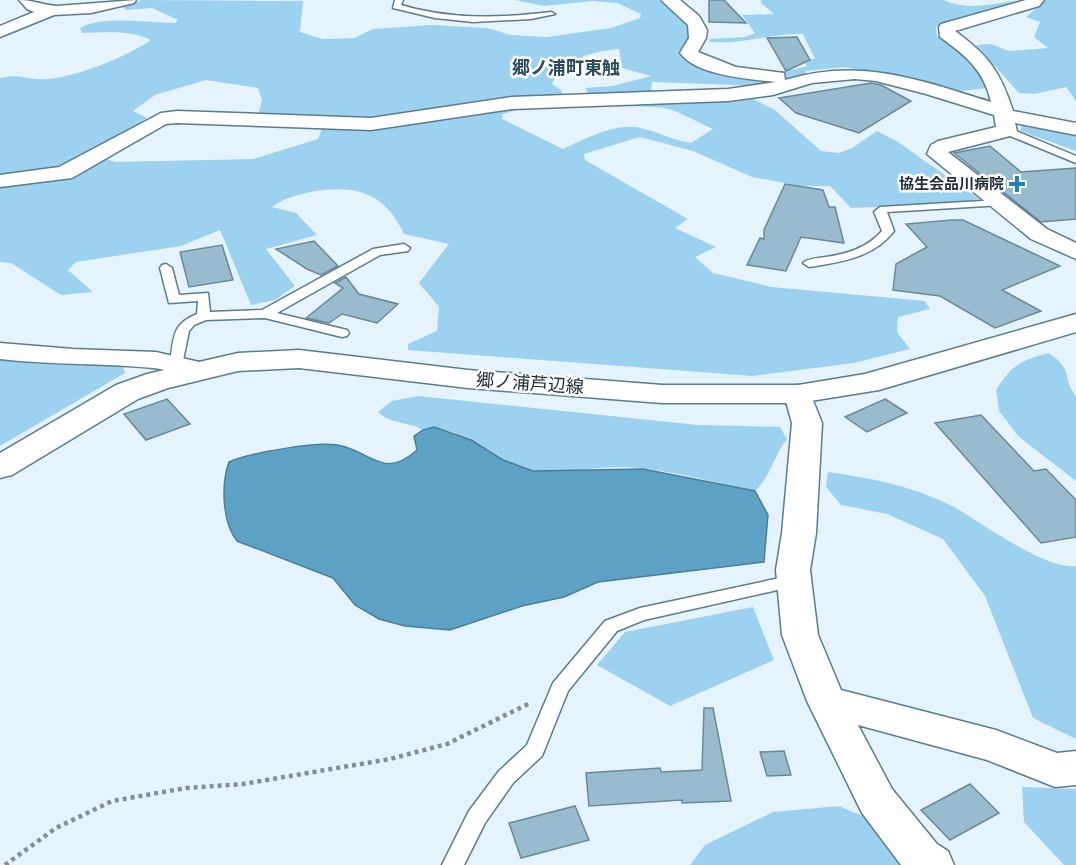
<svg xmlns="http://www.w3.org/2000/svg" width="1076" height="865" viewBox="0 0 1076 865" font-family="'Source Sans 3','Noto Sans JP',sans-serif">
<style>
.green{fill:#9cd2f0;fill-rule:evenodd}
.water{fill:#5da2c5;stroke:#4a7f9a;stroke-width:1.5}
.building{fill:#98bbce;stroke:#68899c;stroke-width:1.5}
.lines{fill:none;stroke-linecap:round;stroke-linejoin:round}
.service-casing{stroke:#5a7c8e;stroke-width:3}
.minor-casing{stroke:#5a7c8e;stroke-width:3}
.secondary-casing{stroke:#5a7c8e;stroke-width:3}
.path{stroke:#818f97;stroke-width:4.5;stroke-dasharray:4 4;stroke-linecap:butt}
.service{fill:#fff;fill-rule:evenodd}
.minor{fill:#fff;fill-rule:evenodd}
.secondary{fill:#fff;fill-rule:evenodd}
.poi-dot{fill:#1f83ad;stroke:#fefefe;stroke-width:2}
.labels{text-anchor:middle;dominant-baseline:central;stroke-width:5;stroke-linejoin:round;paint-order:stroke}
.far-poi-label{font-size:15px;font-weight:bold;fill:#1e2c34;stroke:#fefefe;text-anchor:end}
.far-quarter-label{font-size:18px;font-weight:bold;fill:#2a4a5a;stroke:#fefefe}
.street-label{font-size:18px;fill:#1e2c34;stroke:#fefefe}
</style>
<rect width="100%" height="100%" fill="#e5f4fc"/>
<path class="green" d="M141,0L303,1L300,32L323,39L354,38L373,29L432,25L487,28L511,35L547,37L611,28L640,18L641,14L617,3L593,1L544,6L515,0H658L676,11L690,26V36L678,54C703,84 775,75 807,66L803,59H815L803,34C770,33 743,45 710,42L709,39L745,37L755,33L742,15L774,14L760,2L762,0H943C975,13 996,1 1027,0C997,10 965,13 936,27L937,36L969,59L987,88L955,92L845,67L805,71L808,76L765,86L652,82L651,92L590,95L585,88L613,86L651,76L622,68L619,49C592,52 564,58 552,84L561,90L563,97L503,114L502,119L563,149C584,139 617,122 641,128C658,132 673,140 691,143L713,129C698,123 680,111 664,108C646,105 617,109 602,102L749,97L775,110L821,151L839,153L852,148L877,131L898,142L979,199L947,204L851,208L830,186H802L752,177L693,151L640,137L584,154L585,160L688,219L675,228L716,247L695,257L713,273L772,287L925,301L930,309L898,317L897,332L910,349L854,363L752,376L408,350V344L437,331L439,307L419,283L449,244L404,234C385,192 354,184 311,192C297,195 284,198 272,207L296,213L317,235L266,249L295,286L275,300L251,305L220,230L181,246L76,262L68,270L93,292L61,295L11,263L0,262V78C20,74 19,78 37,79C65,82 127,57 151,40C133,30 103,32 82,33L80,28C102,15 149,23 175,23L178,20L152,8L127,10L122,7ZM206,80L258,88L262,100L258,116L325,120L318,139L253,159L115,162L93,154L147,118L133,111L155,95Z
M1046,0H1076V101L1066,87L1034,94L1019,93L976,45L991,44L1009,51L1048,48L1034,37L1040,22L1026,17Z
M1023,122L1076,132V151L1020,131Z
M1049,353C1075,371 1061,377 1076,396V481L1019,437L999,411L996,390C1013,364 1019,361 1049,353Z
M0,359L122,364L125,373L0,446Z
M418,396L698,425L780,427L787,439C773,457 771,476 755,491C711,482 665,468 620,467C596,467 553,475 532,471C495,464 463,422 423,430C408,421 391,425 378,412L392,401Z
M828,472C870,478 913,486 952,506C980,521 1046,571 1076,566V739L1033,718L985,596L943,539L887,514L841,505L826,487Z
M753,607L774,660L670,706L597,665L625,632Z
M1022,787L1076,789V865H1064L1024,822Z
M839,806L865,817L914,865H690L705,845L773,812Z"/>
<path class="water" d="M434,427L471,440L503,460L533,471L643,469L755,491L768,515L764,562L598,582L564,597L522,606L450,630L405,626L379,619L355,605L333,578L237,541C222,522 221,484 229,462C249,453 321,440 342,446C373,454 385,479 417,450L414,436L423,430Z"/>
<path class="building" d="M709,0H724L746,23L709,22Z
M797,37L810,60L786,71L767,38Z
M871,83L881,85L911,101L859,133L796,113L779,98Z
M990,146L1021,172L1076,168V219L1041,222L954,153Z
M785,184L823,190L829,207H835L844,243L801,237L786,271L747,265L760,238L764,239V230Z
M952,220H963L1060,266L1002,290L1041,311L995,328L940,296L893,290L896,264L927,247L906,224Z
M314,241L338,266L321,275L307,269L276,249Z
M222,245L233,280L189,287L180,252Z
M346,277L359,294L398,304L377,323L342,314L329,323L306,318L343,288L335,283Z
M167,399L190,424L146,440L124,414Z
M885,399L907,413L867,432L845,417Z
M981,415L1034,471L1046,469L1076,500V537L1041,543L935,423Z
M704,708H713L731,801L682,803V800L589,806L586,773L660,768L661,772L702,770Z
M784,751L791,775L767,776L760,752Z
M970,784L999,813L950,840L921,810Z
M575,806L589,840L521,858L509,823Z"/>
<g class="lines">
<g class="service-casing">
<path id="service" d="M395,0H403L401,5C451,20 500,18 551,12L555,14L531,19L473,22L435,18L393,8Z
M1003,129H1011L1076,156V163L1003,133Z
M999,200L1003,201V205L887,212L894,231C873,258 841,262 809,267L803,263C809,258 818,258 826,257C847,254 867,248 882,231L874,212L880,207Z
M404,244L410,248L408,251L380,255L277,313L347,330L349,333L347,336L342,337L265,318L206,320L194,325L189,331L182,365L177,366L170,362C174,337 172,324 197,314L198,301L169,303L160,268L162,265L166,264L172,268L179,295L208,293L210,312L262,310L373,249Z
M794,575L800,577L803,581L800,585L644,620L617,631L568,691L542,756L513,783L485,823L464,865H442L469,811L499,771L527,745L553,683L605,621L640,608Z"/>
</g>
<g class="minor-casing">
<path id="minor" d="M19,0C33,0 43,5 57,6L136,0L134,3L91,13L54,15L0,37V26L34,12L27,9Z
M661,0H680L699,16L707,30L706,38L698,52L736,67L784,73L785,80C861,57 919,80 991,102C984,70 965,55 940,37L939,27L941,24L1026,0H1044L1039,6L955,31C989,56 1000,71 1013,111L1076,123V135L1015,123L1017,131L1014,135L948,152L1047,229L1076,243V259L1031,239L927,154L931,145L938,141L996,127L994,115L926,94L876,81L855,79L812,83L773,95L728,101L512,109L371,130L177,123L166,124L72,178L0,187V175L59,167L161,113L177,111L371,118L512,97L728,89L776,82C750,79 697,76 680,53L689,38L688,25Z
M0,343L73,349L156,352L208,364L212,370L208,376C190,380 172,370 153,368C102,363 51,365 0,359Z
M798,385L808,388L822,423L816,533L810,570L818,635L841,690L996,730L1057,753L1076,751V785L1055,787L987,760L858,725L892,789L937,844L948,851L954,865H901L862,813L807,701L782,635L776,570L782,533L792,423L784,394L788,388Z"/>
</g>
<g class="secondary-casing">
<path id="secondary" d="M1076,314V332L879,390L798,403H662L468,388L299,368L238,371L168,388L138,399L12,475L0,478V453L116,385L147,374L238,353L299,350L468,370L662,385H798L865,374Z"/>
</g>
<path class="path" d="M5,865L56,828L112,801L186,788L243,784L390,759L447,744L530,703"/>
<use href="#service" class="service"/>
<use href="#minor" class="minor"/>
<use href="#secondary" class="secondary"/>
</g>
<path class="poi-dot" d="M1014 175h6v6h6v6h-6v6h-6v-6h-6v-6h6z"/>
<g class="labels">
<g class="far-poi-label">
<text x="1004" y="184">協生会品川病院</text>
</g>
<g class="far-quarter-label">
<text x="566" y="68">郷ノ浦町東触</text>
</g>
<g class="street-label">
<text transform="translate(530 384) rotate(4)">郷ノ浦芦辺線</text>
</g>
</g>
</svg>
